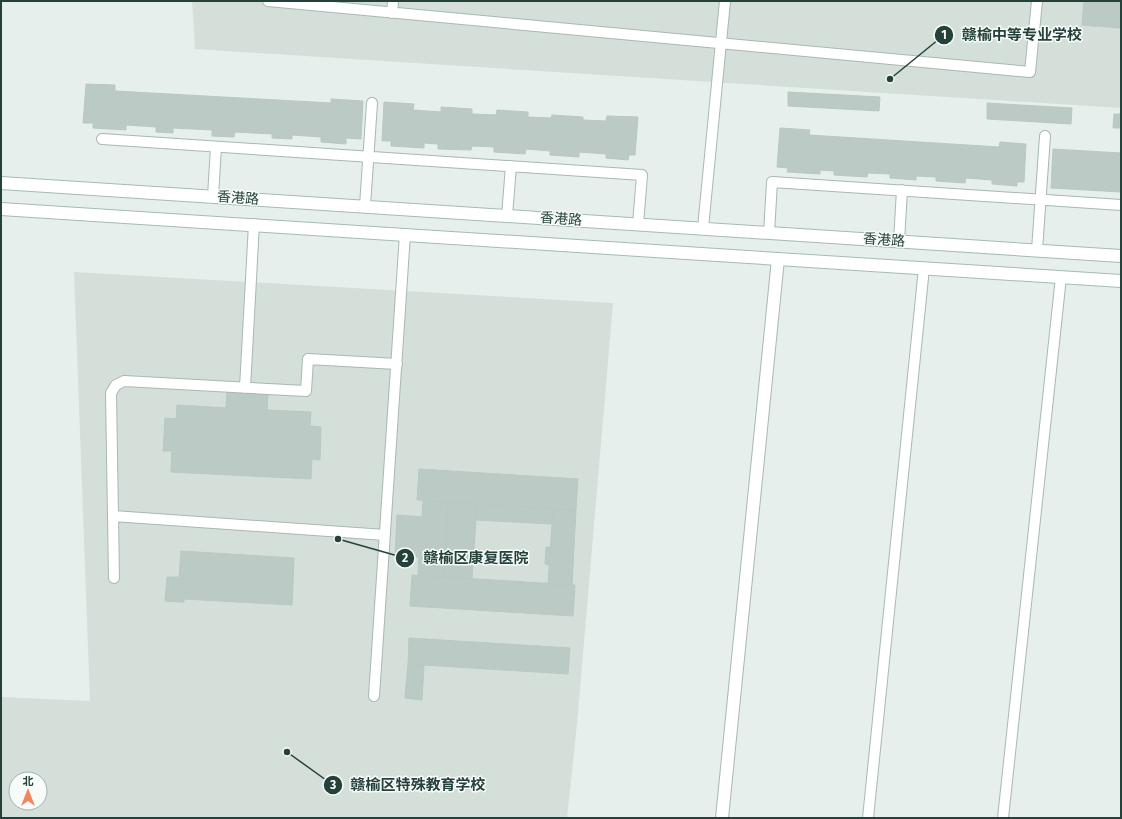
<svg xmlns="http://www.w3.org/2000/svg" width="1122" height="819" viewBox="0 0 1122 819" font-family="'Fira Sans','Noto Sans SC',sans-serif">
<style>
.built{fill:#d4dfda;fill-rule:evenodd}
.building{fill:#bbcac4;stroke:#b8c9c2}
.lines{fill:none;stroke-linecap:round;stroke-linejoin:round}
.service-casing{stroke:#a8b8b2;stroke-width:12}
.minor-casing{stroke:#a8b8b2;stroke-width:14}
.secondary-casing{stroke:#a4bbb3;stroke-width:14}
.service{stroke:#fff;stroke-width:10}
.minor{stroke:#fff;stroke-width:12}
.secondary{stroke:#fff;stroke-width:12}
.labels{text-anchor:middle;dominant-baseline:central;stroke-width:3;stroke-linejoin:round;paint-order:stroke}
.street-label{font-size:14px;fill:#24423a;stroke:#f7fbf9}
.leader{fill:none;stroke:#24423a;stroke-width:1.5}
.callout-dot{fill:#24423a;stroke:#f7fbf9;stroke-width:1.5}
.mark-label{font-size:12px;text-anchor:middle;font-weight:bold;fill:#fff}
.callout-label{font-size:15px;text-anchor:middle;font-weight:bold;fill:#24423a;stroke:#f7fbf9;stroke-width:3;stroke-linejoin:round;paint-order:stroke}
</style>
<rect width="100%" height="100%" fill="#e6efeb"/>
<path class="built" d="M192,1H1121V108L195,49Z
M74,272L613,303L577,724L567,818H1L2,697L90,701ZM16,779H40V803H16Z"/>
<path class="building" d="M1084,1H1121V28L1082,25Z
M86,84L115,85V91L331,103V99L363,101L361,139L346,138V144L321,142V137L292,135V139L272,138V134L235,132L234,137L212,136V130L173,128V133L156,132V127L126,125V130L93,128V123H83Z
M788,92L880,97L879,111L788,106Z
M384,102L414,104L413,110L441,112V107L472,109V114L496,115L497,110L528,112V117L551,118L552,115L583,117V120L606,121L607,116L638,117L635,155H629L628,160L606,158V154L579,152V157L550,155V151L526,149L525,154L494,152V147L472,146L471,150L438,149V144L424,143V148L391,146V141H382Z
M987,103L1072,108L1071,124L987,119Z
M1114,114H1121V128H1113Z
M780,128L810,130L809,135L999,147L1000,142L1026,144L1024,182H1017V186L992,184V180L966,178L965,183L936,181V177L916,176V180L890,178V174L868,173L867,177L834,175V171L820,170V174L787,172L788,168L777,167Z
M1053,149L1121,153V192L1051,188Z
M227,392L268,394L267,410L311,412L310,426L321,427L320,460L312,459L311,479L171,472L172,451H163L165,418L176,419L177,405L226,408Z
M419,469L578,479L576,510L417,500Z
M423,501L448,502L444,577L418,576L419,557L395,556L397,515L422,517Z
M448,502L477,504L472,579L444,577Z
M477,504L553,509L551,524L476,520Z
M553,509L576,510L572,585L548,584Z
M546,547H550L549,565L545,564Z
M181,551L294,558L292,605L184,599V602L165,601L167,577H179Z
M412,575L575,585L573,616L410,606Z
M409,638L570,648L568,674L408,664Z
M408,664L424,665L422,700L405,698Z"/>
<g class="lines">
<g class="service-casing">
<path id="service" d="M268,1L1030,72L1037,1
M392,13L393,1
M102,139L642,175L638,224
M213,196L216,147
M365,206L372,103
M507,216L511,166
M703,228L725,1
M769,233L772,182L1121,205
M899,241L902,190
M1037,250L1045,136
M245,388L254,224
M113,516L385,535
M114,578L111,393L116,385L124,381L306,391L308,359L397,364
M374,696L405,234
M868,818L924,268
M1003,818L1061,277"/>
</g>
<g class="minor-casing">
<path id="minor" d="M722,818L778,259"/>
</g>
<g class="secondary-casing">
<path id="secondary" d="M1,183L1121,256
M1,209L1121,281"/>
</g>
<use href="#service" class="service"/>
<use href="#minor" class="minor"/>
<use href="#secondary" class="secondary"/>
</g>
<g class="labels">
<g class="street-label">
<text transform="translate(238 198) rotate(4)">香港路</text>
<text transform="translate(561 219) rotate(4)">香港路</text>
<text transform="translate(884 240) rotate(4)">香港路</text>
</g>
</g>
<path class="leader" d="M890 79L944 35M338 539L405 558M287 752L333 785"/>
<g class="callout-dot">
<circle cx="890" cy="79" r="4"/>
<circle cx="338" cy="539" r="4"/>
<circle cx="287" cy="752" r="4"/>
<circle cx="944" cy="35" r="10"/>
<circle cx="405" cy="558" r="10"/>
<circle cx="333" cy="785" r="10"/>
</g>
<g class="mark-label">
<text x="944" y="39">1</text>
<text x="405" y="562">2</text>
<text x="333" y="789">3</text>
</g>
<g class="callout-label">
<text x="1022" y="40">赣榆中等专业学校</text>
<text x="476" y="563">赣榆区康复医院</text>
<text x="418" y="790">赣榆区特殊教育学校</text>
</g>
<rect width="1122" height="819" fill="none" stroke="#24423a" stroke-width="4"/>
<g transform="translate(28 791)"><circle r="19" fill="#f7fbf9" stroke="#a3b1ad"/>
<path d="M0-3L7 15L0 10L-7 15Z" fill="#f4845f"/>
<text y="-6" font-size="11" font-weight="bold" text-anchor="middle" fill="#24423a">北</text>
</g>
</svg>
